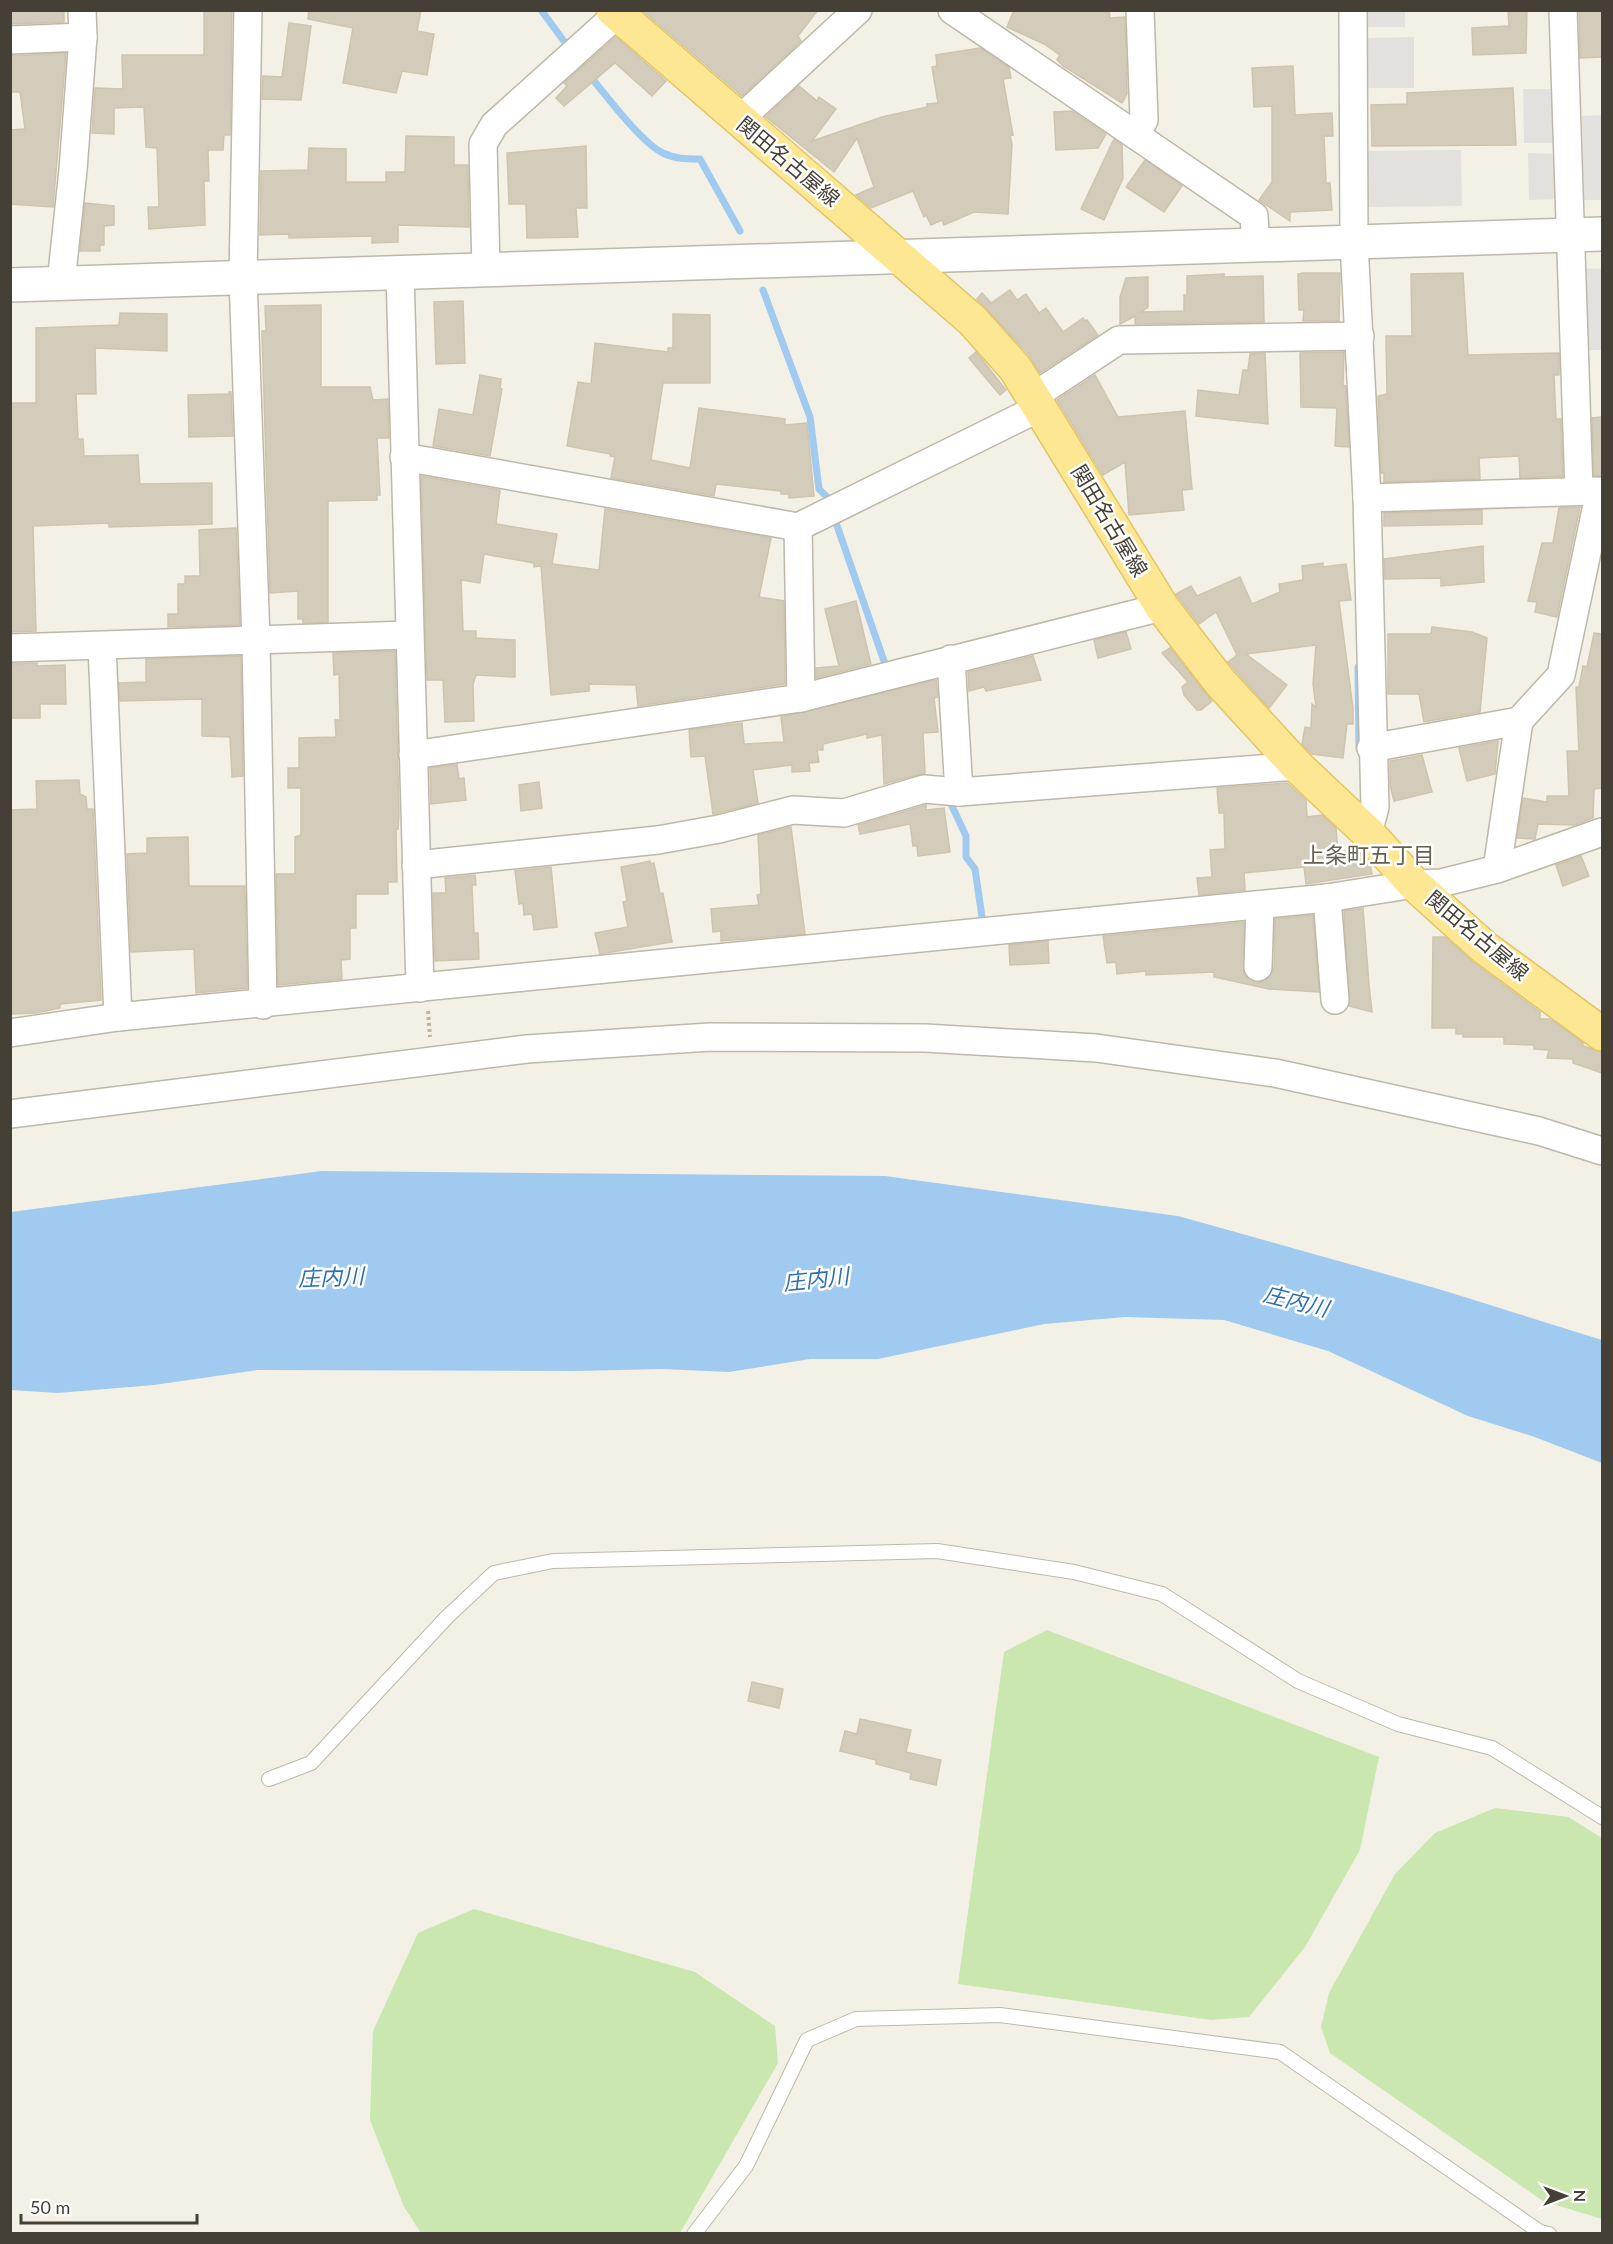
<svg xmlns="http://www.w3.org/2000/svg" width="1613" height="2244" font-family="Lato,'Noto Sans JP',sans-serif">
<rect width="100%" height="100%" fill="#f3f0e5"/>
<!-- green -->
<g fill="#c9e7ae">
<polygon points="1047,1630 1379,1757 1360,1850 1305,1947 1249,2017 1211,2020 958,1984 1004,1652"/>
<polygon points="1495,1808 1568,1817 1602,1838 1602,2219 1543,2201 1330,2053 1321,2027 1329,1993 1395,1874 1435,1833"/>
<polygon points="474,1909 695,1972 775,2026 778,2063 680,2233 421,2233 404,2207 370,2120 373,2031 418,1933"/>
</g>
<!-- parking -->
<g fill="#e3e1de">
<rect x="1365" y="11" width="40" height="16"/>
<polygon points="1414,37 1414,88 1365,88 1365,38"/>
<polygon points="1523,89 1557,89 1558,143 1524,143"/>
<polygon points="1602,115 1602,200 1584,200 1582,116"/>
<polygon points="1461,150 1462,206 1364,207 1364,151"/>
<polygon points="1528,153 1557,154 1557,199 1529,200"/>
<polygon points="1578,268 1602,269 1602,350 1581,350"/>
</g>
<!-- water -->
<polygon fill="#a1caf0" points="322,1171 885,1176 1178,1216 1442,1290 1602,1340 1602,1463 1532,1436 1468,1416 1328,1351 1224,1320 1125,1317 1044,1324 878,1359 810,1359 729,1372 662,1369 577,1371 257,1370 154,1385 58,1393 11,1390 11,1212"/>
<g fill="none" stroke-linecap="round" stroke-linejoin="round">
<!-- stream -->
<g stroke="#a1caf0" stroke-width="7">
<polyline points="541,10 569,48"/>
<path d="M577 60C596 82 639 142 663 153 675 159 686 159 700 159L740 231"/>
<polyline points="763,290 810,417 819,489 829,499"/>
<polyline points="834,517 885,664"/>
<polyline points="1358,667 1359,749"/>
<polyline points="952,806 966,836 966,857 975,869 982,917"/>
</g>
</g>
<!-- building -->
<g fill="#d4ccbb" stroke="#cfc4ae" stroke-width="1.5">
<polygon points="10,10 64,10 64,22 10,24"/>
<polygon points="204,10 232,10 230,135 224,135 223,150 208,150 209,181 204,181 205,225 149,229 148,207 159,207 157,148 146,147 144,107 114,108 114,134 92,133 95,88 123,89 122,55 204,55"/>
<polygon points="309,10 421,10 417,31 434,34 427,75 402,71 396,93 343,83 353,28 308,19"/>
<polygon points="642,10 818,10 798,36 801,41 742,96"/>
<polygon points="1014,10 1109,10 1110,18 1125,17 1127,94 1122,103 1063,66 1057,60 1060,55 1044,44 1007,27"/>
<polygon points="1508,10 1527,10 1526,53 1473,55 1472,28 1509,26"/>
<polygon points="1579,11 1602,11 1602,57 1580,58"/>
<polygon points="289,23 311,26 301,100 262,99 263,76 282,77"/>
<polygon points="616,37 666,81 652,96 615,63 564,106 556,98 567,86 564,83"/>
<polygon points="980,48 1009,68 1011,78 1003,79 1013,135 1010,136 1012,144 1008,214 974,212 944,225 942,220 931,225 926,215 924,217 913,191 871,208 856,195 874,187 857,138 834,172 766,117 799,86 817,101 819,97 836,109 812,141 882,117 927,107 927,104 938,103 932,67 937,66 936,55"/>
<polygon points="66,53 53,207 10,204 10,130 25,129 20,92 10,92 10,56"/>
<polygon points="1293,66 1295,115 1332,113 1333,136 1324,136 1326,183 1330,183 1332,210 1290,212 1290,221 1259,200 1272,182 1272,106 1254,107 1252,68"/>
<polygon points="1513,88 1516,145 1372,146 1371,105 1407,104 1407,93"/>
<polygon points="1072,111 1106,134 1098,148 1056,150 1054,112"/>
<polygon points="406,136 454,137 454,165 468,165 469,227 398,225 398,242 372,243 372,236 289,238 289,234 260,235 261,171 308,170 309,148 346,149 346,182 386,182 386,172 405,172"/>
<polygon points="1114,139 1122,145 1123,178 1104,220 1081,209"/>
<polygon points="586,146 587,208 576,208 578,237 527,238 526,204 509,204 507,153"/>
<polygon points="1145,160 1182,186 1164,212 1126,187"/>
<polygon points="85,203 114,206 114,225 104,226 104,245 100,245 100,251 80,251"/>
<polygon points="1303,273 1340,273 1339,321 1303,321 1304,310 1299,310 1298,274"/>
<polygon points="1463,273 1468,355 1559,353 1559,375 1554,375 1556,419 1561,419 1563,476 1520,478 1519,456 1479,458 1480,479 1384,482 1384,473 1381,473 1378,396 1387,394 1386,336 1412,336 1411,274"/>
<polygon points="1224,274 1224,277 1263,276 1264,322 1135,324 1135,316 1120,324 1120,297 1126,278 1148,277 1148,307 1141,312 1184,311 1184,295 1187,295 1187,276"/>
<polygon points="1010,290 1017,300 1026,294 1039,313 1046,308 1063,332 1083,318 1085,321 1087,320 1098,335 1040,373 1029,355 977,299 982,293 991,303"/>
<polygon points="463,301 465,363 436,364 434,302"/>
<polygon points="321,305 321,387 370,387 373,400 388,399 389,438 377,438 380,495 377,495 377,500 328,501 328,622 303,623 303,619 298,619 298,591 270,593 262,331 266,331 265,306"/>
<polygon points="120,313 167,314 167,351 95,348 96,394 76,394 78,439 83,439 84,456 138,455 140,484 212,483 212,524 109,527 109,523 33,526 36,631 10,632 10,403 36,403 36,328 119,325"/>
<polygon points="673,314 710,315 710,383 663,383 651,460 690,468 699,408 785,419 785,425 807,423 814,496 789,498 789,494 781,494 781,491 716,484 714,496 611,478 615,457 610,456 610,454 567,446 578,382 591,384 595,343 668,352 668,348 673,348"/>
<polygon points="976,352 1006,390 1000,395 969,358"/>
<polygon points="1344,352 1343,385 1346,386 1349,447 1335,446 1337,408 1301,407 1300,353"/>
<polygon points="1265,353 1268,424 1196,416 1198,390 1239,395 1243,370 1248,370 1250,354"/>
<polygon points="480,375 501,379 500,389 502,389 490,456 433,446 439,409 473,415"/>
<polygon points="1095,375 1118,417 1185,411 1192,489 1182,490 1184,510 1129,515 1125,462 1103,475 1057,400"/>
<polygon points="229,392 231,392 233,436 189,437 188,395 229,394"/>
<polygon points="1602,417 1602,476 1597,476 1594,475 1592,418"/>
<polygon points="421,476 500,490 496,524 557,534 552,564 599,570 605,509 771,538 759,597 784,601 785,684 638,706 636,685 589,684 589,691 551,695 541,566 534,567 534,563 484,554 480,583 461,580 463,631 476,631 476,638 515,640 515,677 476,675 473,684 474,721 445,722 443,680 427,680"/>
<polygon points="1580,507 1557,617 1535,612 1537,602 1528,601 1542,543 1553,543 1559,508"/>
<polygon points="1482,510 1482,524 1384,526 1384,513"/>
<polygon points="236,528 240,625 168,627 168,614 178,614 178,584 185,584 185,576 200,576 199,530"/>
<polygon points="1483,546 1484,582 1441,586 1441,578 1385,579 1384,559"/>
<polygon points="1323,563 1323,567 1346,564 1351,600 1339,601 1353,708 1353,724 1347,724 1343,758 1312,754 1302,744 1305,727 1311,728 1312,704 1316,707 1313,684 1316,645 1246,654 1287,685 1269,708 1228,662 1237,655 1216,612 1199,624 1176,594 1191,586 1197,596 1240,577 1252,604 1280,592 1279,584 1303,580 1302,566"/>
<polygon points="856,601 871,664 816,678 816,668 839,666 825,609"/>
<polygon points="1432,627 1472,632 1487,638 1480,712 1424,722 1419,694 1388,694 1388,634 1431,634"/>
<polygon points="1126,632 1131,649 1098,658 1094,640"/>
<polygon points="1594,633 1602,634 1602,788 1594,789 1593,818 1574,825 1538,824 1535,839 1517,838 1523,798 1547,802 1547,796 1569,796 1567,751 1579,751 1576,687 1579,687 1583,666 1587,667"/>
<polygon points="1170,648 1212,701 1201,710 1197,710 1184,695 1182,687 1188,682 1162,653"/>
<polygon points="395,651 399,813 398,829 396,829 397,882 388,882 388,894 356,894 356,928 350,928 350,959 341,960 342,979 278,985 276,874 295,874 295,837 301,835 301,788 288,788 288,768 299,768 299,738 336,737 335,720 340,720 339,674 334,675 333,653"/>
<polygon points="241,656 243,776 232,777 230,737 202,736 202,699 120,701 119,683 146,682 146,659"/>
<polygon points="1033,656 1041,680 986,691 984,687 969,691 968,672"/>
<polygon points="37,663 37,666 65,665 66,704 40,704 40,718 10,718 10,664"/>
<polygon points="936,680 938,697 934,698 938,732 923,733 925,773 884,784 882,735 867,738 867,734 823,744 823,750 817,750 819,762 809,763 810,771 792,772 792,765 753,770 758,803 713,814 705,756 691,757 689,730 742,723 744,744 784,742 781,717"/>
<polygon points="1498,741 1495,774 1467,781 1459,748"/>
<polygon points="1422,755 1432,792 1394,801 1390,785 1390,761"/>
<polygon points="457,764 459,779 464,778 466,800 431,804 430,768"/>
<polygon points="79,780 80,794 86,797 87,809 93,809 101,1000 60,1004 60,1008 36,1013 10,1014 10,810 37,809 36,781"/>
<polygon points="539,782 542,808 521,811 519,785"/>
<polygon points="1287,783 1306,800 1307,817 1322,815 1336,828 1338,852 1358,850 1370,864 1372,874 1306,884 1304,867 1244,873 1245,890 1199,895 1197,878 1212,877 1210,850 1225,849 1224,813 1219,813 1217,788"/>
<polygon points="926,805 926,810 944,808 950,852 918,856 917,846 913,846 910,824 860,834 858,825"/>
<polygon points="791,827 805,934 721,941 721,931 713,932 711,909 759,905 757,895 761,894 758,835"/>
<polygon points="188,837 189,886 245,886 247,988 196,993 194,949 131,952 127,854 147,853 147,838"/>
<polygon points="1581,856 1589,876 1563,886 1556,865"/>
<polygon points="650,861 651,864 654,863 660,894 663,893 672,942 600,954 595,933 628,927 623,902 627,901 621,867"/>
<polygon points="551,867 557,927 534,930 532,914 524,915 523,903 519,904 515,871"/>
<polygon points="475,875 476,885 472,885 474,933 478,933 479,959 435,961 433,893 446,893 445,878"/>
<polygon points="1363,908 1369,985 1372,1012 1349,1006 1344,911"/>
<polygon points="1313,915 1319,992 1269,989 1214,977 1214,972 1146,975 1146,971 1117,974 1116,962 1107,963 1103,936 1244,922 1244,974 1250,981 1258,983 1266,981 1274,968 1275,919"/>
<polygon points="1433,937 1445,937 1474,963 1540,1012 1540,1019 1550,1019 1583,1043 1583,1046 1602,1052 1602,1073 1573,1063 1573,1059 1547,1058 1549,1050 1534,1049 1534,1045 1504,1044 1504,1037 1463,1037 1463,1034 1456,1034 1456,1028 1432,1028"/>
<polygon points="1048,941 1049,963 1010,965 1009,945"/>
<polygon points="752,1682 783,1689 779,1708 748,1701"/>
<polygon points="860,1719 911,1730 906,1752 941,1760 936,1785 910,1779 911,1773 876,1764 876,1760 840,1751 845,1731 857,1734"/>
</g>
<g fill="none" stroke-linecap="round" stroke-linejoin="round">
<defs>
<g id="service">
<polyline points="269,1779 311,1763 447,1617 494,1573 553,1561 937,1551 1074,1572 1162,1594 1298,1681 1398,1724 1492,1748 1602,1817"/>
<polyline points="694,2234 746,2166 807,2040 856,2019 1000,2015 1280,2052 1540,2232 1549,2234"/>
</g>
<g id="minor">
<polyline points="248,10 243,278 256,640 263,1005"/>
<polyline points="952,10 1254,216 1256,246"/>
<polyline points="1353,10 1354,242 1367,498 1375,807 1368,833"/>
<polyline points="1563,10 1579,491"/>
<polyline points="10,40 83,37"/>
<polyline points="739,120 858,10"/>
<polyline points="1135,135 1144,120 1140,10"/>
<polyline points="486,270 483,144 494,125 622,10"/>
<polyline points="400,273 420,988"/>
<polyline points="61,283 73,170 83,37 82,10"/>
<polyline points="1034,396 1119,340 1360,336"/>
<polyline points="404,457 798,527 1041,407"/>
<polyline points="1367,498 1595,491"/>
<polyline points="798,527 801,698"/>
<polyline points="102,646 118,1017"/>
<polyline points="10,648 409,635"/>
<polyline points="951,659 959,792"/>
<polyline points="1371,748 1519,721 1561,675 1600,491"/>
<polyline points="413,755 801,698 1162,607"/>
<polyline points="416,865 658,840 719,829 793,810 844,813 924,789 959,792 1297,766"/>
<polyline points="1497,869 1519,721"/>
<polyline points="1327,898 1335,1000"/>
<polyline points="1258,967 1260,905"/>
<polyline points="10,1033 118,1017 1327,898 1414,884 1441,883 1497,869 1602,832"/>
<polyline points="10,1114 527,1049 710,1037 925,1038 1096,1048 1275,1073 1539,1131 1602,1151"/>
</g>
<polyline id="tertiary" points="10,285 1602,234"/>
<polyline id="primary" points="613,10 972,320 1015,368 1162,607 1220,682 1297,766 1368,833 1414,884 1485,948 1602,1034"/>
</defs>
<!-- service casing -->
<use href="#service" stroke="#beb8a8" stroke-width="16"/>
<!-- minor casing -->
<use href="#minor" stroke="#beb8a8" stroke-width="30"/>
<!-- tertiary casing -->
<use href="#tertiary" stroke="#beb8a8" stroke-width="36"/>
<!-- primary casing -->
<use href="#primary" stroke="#e3c663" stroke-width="36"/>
<!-- path -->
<polyline stroke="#c0b599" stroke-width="4" stroke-dasharray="3 3" stroke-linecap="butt" points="428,1011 430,1037"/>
<!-- service -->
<use href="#service" stroke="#fff" stroke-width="14"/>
<!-- minor -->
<use href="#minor" stroke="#fff" stroke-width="27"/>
<!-- tertiary -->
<use href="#tertiary" stroke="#fff" stroke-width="33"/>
<!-- primary -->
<use href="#primary" stroke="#fee793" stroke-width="33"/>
</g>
<g text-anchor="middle" stroke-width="5" stroke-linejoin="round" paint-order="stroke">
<!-- street labels -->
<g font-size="21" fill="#454035" stroke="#fff">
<text transform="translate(788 162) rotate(40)" y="7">関田名古屋線</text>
<text transform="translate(1109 521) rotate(59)" y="7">関田名古屋線</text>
<text transform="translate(1477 936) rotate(40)" y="7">関田名古屋線</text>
</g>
<!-- neighbourhood labels -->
<g font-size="22" fill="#685f4c" stroke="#fff">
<text x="1369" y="863">上条町五丁目</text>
</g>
<!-- water labels -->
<g font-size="22" font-style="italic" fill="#2f70b0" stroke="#fff">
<text transform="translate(331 1277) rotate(-2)" y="8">庄内川</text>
<text transform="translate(816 1279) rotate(-6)" y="8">庄内川</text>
<text transform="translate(1296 1301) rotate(14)" y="8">庄内川</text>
</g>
</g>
<!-- border -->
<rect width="1613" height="2244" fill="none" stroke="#454035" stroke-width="24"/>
<!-- north arrow -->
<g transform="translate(1565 2196) rotate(90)" stroke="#ffffff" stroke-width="4.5" paint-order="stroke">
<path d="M0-4.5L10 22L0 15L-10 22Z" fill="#454035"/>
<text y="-9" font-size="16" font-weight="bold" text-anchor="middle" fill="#454035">N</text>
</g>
<!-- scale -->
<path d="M21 2214v9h176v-9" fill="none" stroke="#454035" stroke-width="3"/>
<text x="30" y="2214" font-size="18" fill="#454035" stroke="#ffffff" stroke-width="4.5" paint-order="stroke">50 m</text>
</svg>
